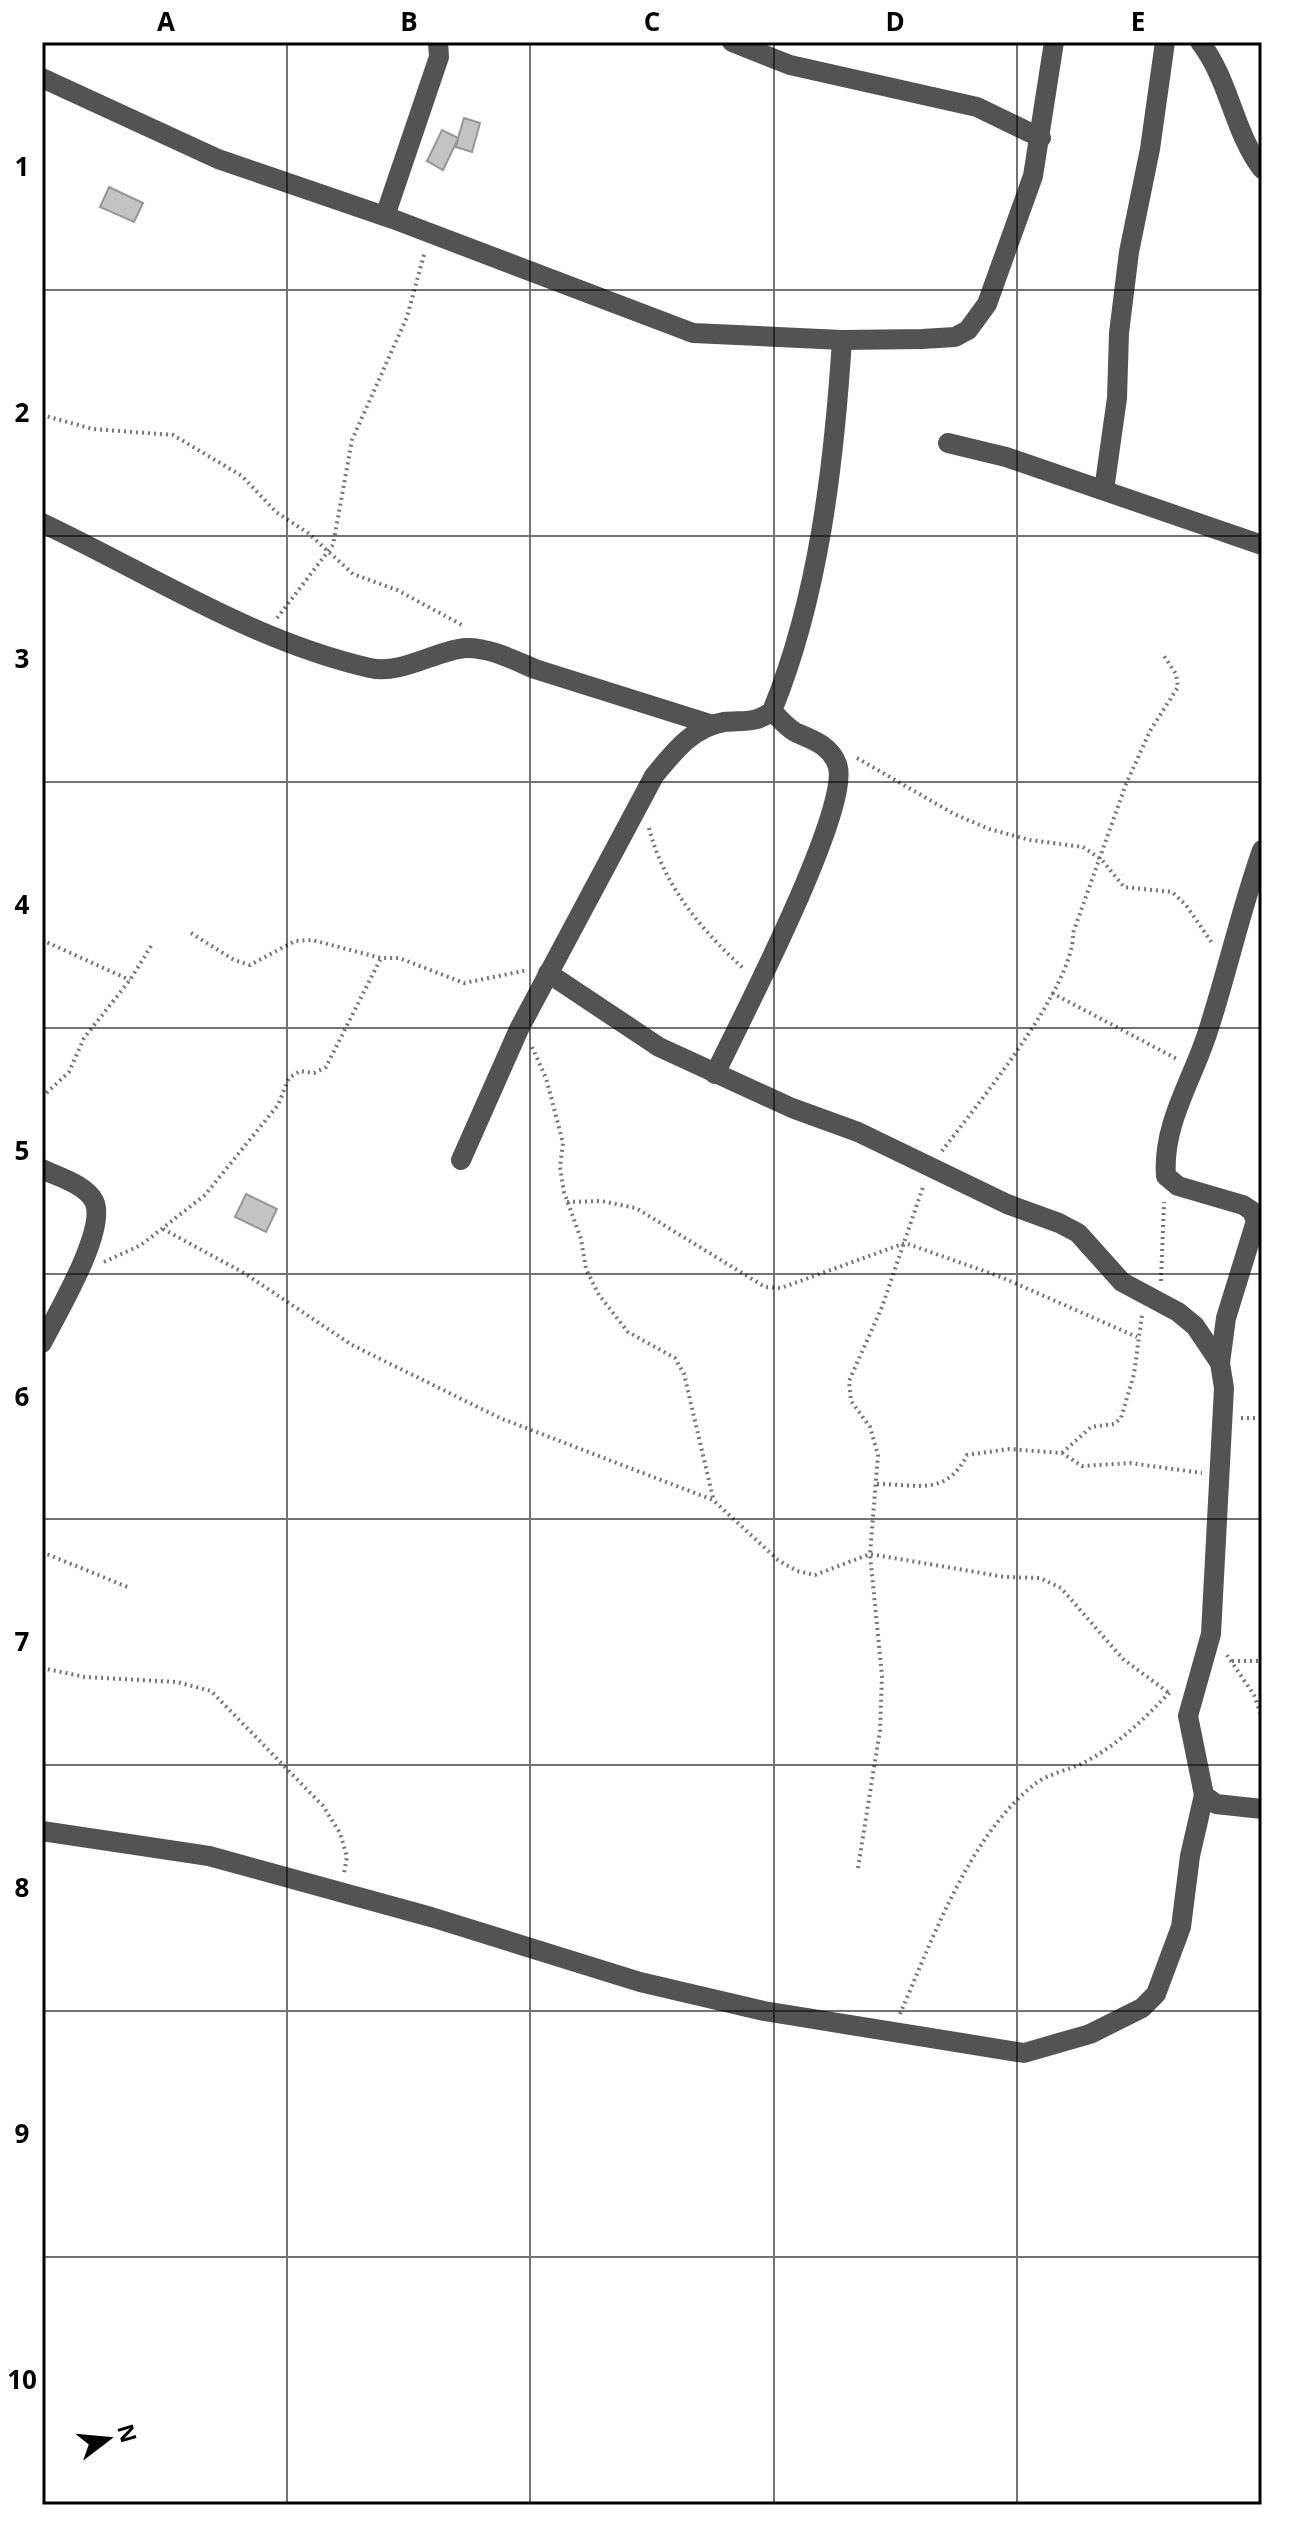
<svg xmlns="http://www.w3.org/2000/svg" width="1304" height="2547" font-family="'Open Sans',sans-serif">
<rect width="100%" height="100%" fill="#fff"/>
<!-- building -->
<g fill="#c3c3c3" stroke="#979797" stroke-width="2">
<polygon points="464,118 480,123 472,152 456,147 458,139 443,170 427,161 442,130 458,138"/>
<polygon points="109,187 143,203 134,222 100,207"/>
<polygon points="246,1194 277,1209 266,1232 235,1217"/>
</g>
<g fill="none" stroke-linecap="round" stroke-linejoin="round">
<!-- path -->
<g stroke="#757575" stroke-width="4" stroke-dasharray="2 4" stroke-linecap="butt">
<polyline points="42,415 93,429 173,435 242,476 276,512 308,533 353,574 397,590 464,626"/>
<polyline points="277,618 333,545 352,440 407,317 425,251"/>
<polyline points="857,758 954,814 989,829 1030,840 1083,847 1102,860 1124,887 1172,892 1186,905 1212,943"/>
<path d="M649 828C663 884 701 930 743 968"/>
<polyline points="191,933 234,960 250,965 295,941 312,940 381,958 399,958 464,983 528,970"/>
<polyline points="42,940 130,980"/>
<polyline points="42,949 42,990"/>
<polyline points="1052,993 1177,1059"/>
<polyline points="532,1047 546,1078 563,1143 560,1167 564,1192 581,1239 586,1269 599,1295 628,1332 675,1358 684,1374 713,1498"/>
<polyline points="42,1097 69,1072 84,1038 130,980 153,943"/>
<path d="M942 1151C976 1106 1075 986 1073 933L1126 784 1150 731 1178 687 1176 674 1162 653"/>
<polyline points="567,1202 601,1201 636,1208 765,1287 781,1288 905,1243 1001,1277 1137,1337"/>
<polyline points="163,1229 244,1273 352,1345 500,1418 713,1500 778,1560 797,1571 815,1575 870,1554 1005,1577 1040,1578 1061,1588 1123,1659 1169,1693"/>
<polyline points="104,1262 141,1245 205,1195 278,1105 289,1078 300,1071 314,1073 326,1067 381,958"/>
<polyline points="1161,1281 1164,1202"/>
<polyline points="1241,1418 1262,1418"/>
<polyline points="1062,1453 1091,1427 1114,1424 1121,1418 1134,1374 1142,1315"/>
<path d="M877 1484C917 1484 946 1497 967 1455L1009 1449 1048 1452 1062 1453 1082 1466 1130 1463 1202 1473"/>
<polyline points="42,1552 130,1588"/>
<polyline points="1227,1655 1254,1695 1262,1718"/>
<polyline points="1232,1661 1262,1661"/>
<polyline points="42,1668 85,1677 177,1682 211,1691 323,1806 340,1833 347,1857 344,1873"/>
<polyline points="858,1868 880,1730 882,1676 870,1554 878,1455 870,1427 851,1401 849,1381 882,1307 923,1187"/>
<path d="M900 2014C932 1940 970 1834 1035 1784 1049 1773 1070 1770 1085 1762 1119 1744 1144 1719 1170 1692"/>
</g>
<!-- minor -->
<g stroke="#535353" stroke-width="20">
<polyline points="732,42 790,65 977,107 1041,138"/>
<path d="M1200 42C1230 81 1233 131 1262 169"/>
<polyline points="42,78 218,159 393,219 693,333 842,340 922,339 955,337 968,330 987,304 1033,176 1054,42"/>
<polyline points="385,216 439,57 438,42"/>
<polyline points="948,443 1006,457 1262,545"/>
<polyline points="1104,490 1117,398 1119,333 1129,252 1150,149 1165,42"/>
<path d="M42 523C150 574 252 641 370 668 401 675 435 651 465 648 489 647 514 660 535 669L713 725"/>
<polyline points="548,973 659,1047 792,1108 858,1132 1007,1204 1059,1223 1078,1233 1122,1282 1178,1312 1195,1326 1220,1363 1224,1388 1211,1634 1188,1716 1204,1795 1216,1804 1262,1809"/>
<path d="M715 1074C738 1025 854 804 837 764 829 744 812 740 795 732 786 727 779 718 772 711"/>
<path d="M461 1160 519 1029 654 776C673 753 692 727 724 722 742 720 756 724 772 711 819 596 834 464 842 340"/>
<path d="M42 1169C58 1177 85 1184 94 1201 108 1229 56 1315 42 1343"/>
<path d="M1220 1363 1226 1318 1256 1221 1252 1211 1243 1205 1178 1186 1166 1176C1162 1123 1194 1078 1209 1028 1228 969 1241 909 1262 850"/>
<polyline points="42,1831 209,1856 431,1917 640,1982 764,2011 1024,2053 1090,2034 1142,2008 1156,1994 1181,1927 1190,1856 1204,1795"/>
</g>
</g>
<!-- grid -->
<path fill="none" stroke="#000" stroke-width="2" stroke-opacity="0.55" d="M287 42V2505M530 42V2505M774 42V2505M1017 42V2505M42 290H1262M42 536H1262M42 782H1262M42 1028H1262M42 1274H1262M42 1519H1262M42 1765H1262M42 2011H1262M42 2257H1262"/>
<!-- border -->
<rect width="1304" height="2547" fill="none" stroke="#ffffff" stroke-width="88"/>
<!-- north arrow -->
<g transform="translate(108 2439) rotate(74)" stroke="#ffffff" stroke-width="6" paint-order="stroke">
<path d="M0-6L14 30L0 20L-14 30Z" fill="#000000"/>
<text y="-12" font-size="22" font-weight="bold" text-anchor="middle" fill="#000000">N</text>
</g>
<rect x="44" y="44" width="1216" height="2459" fill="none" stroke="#000" stroke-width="3"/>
<g font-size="26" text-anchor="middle" font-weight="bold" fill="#000">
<text x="166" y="31">A</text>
<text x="409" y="31">B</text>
<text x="652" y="31">C</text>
<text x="895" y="31">D</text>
<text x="1138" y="31">E</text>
<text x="22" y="176">1</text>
<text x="22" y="422">2</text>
<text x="22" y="668">3</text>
<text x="22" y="914">4</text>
<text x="22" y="1160">5</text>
<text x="22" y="1406">6</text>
<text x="22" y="1651">7</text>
<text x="22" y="1897">8</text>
<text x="22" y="2143">9</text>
<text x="22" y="2389">10</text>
</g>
</svg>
